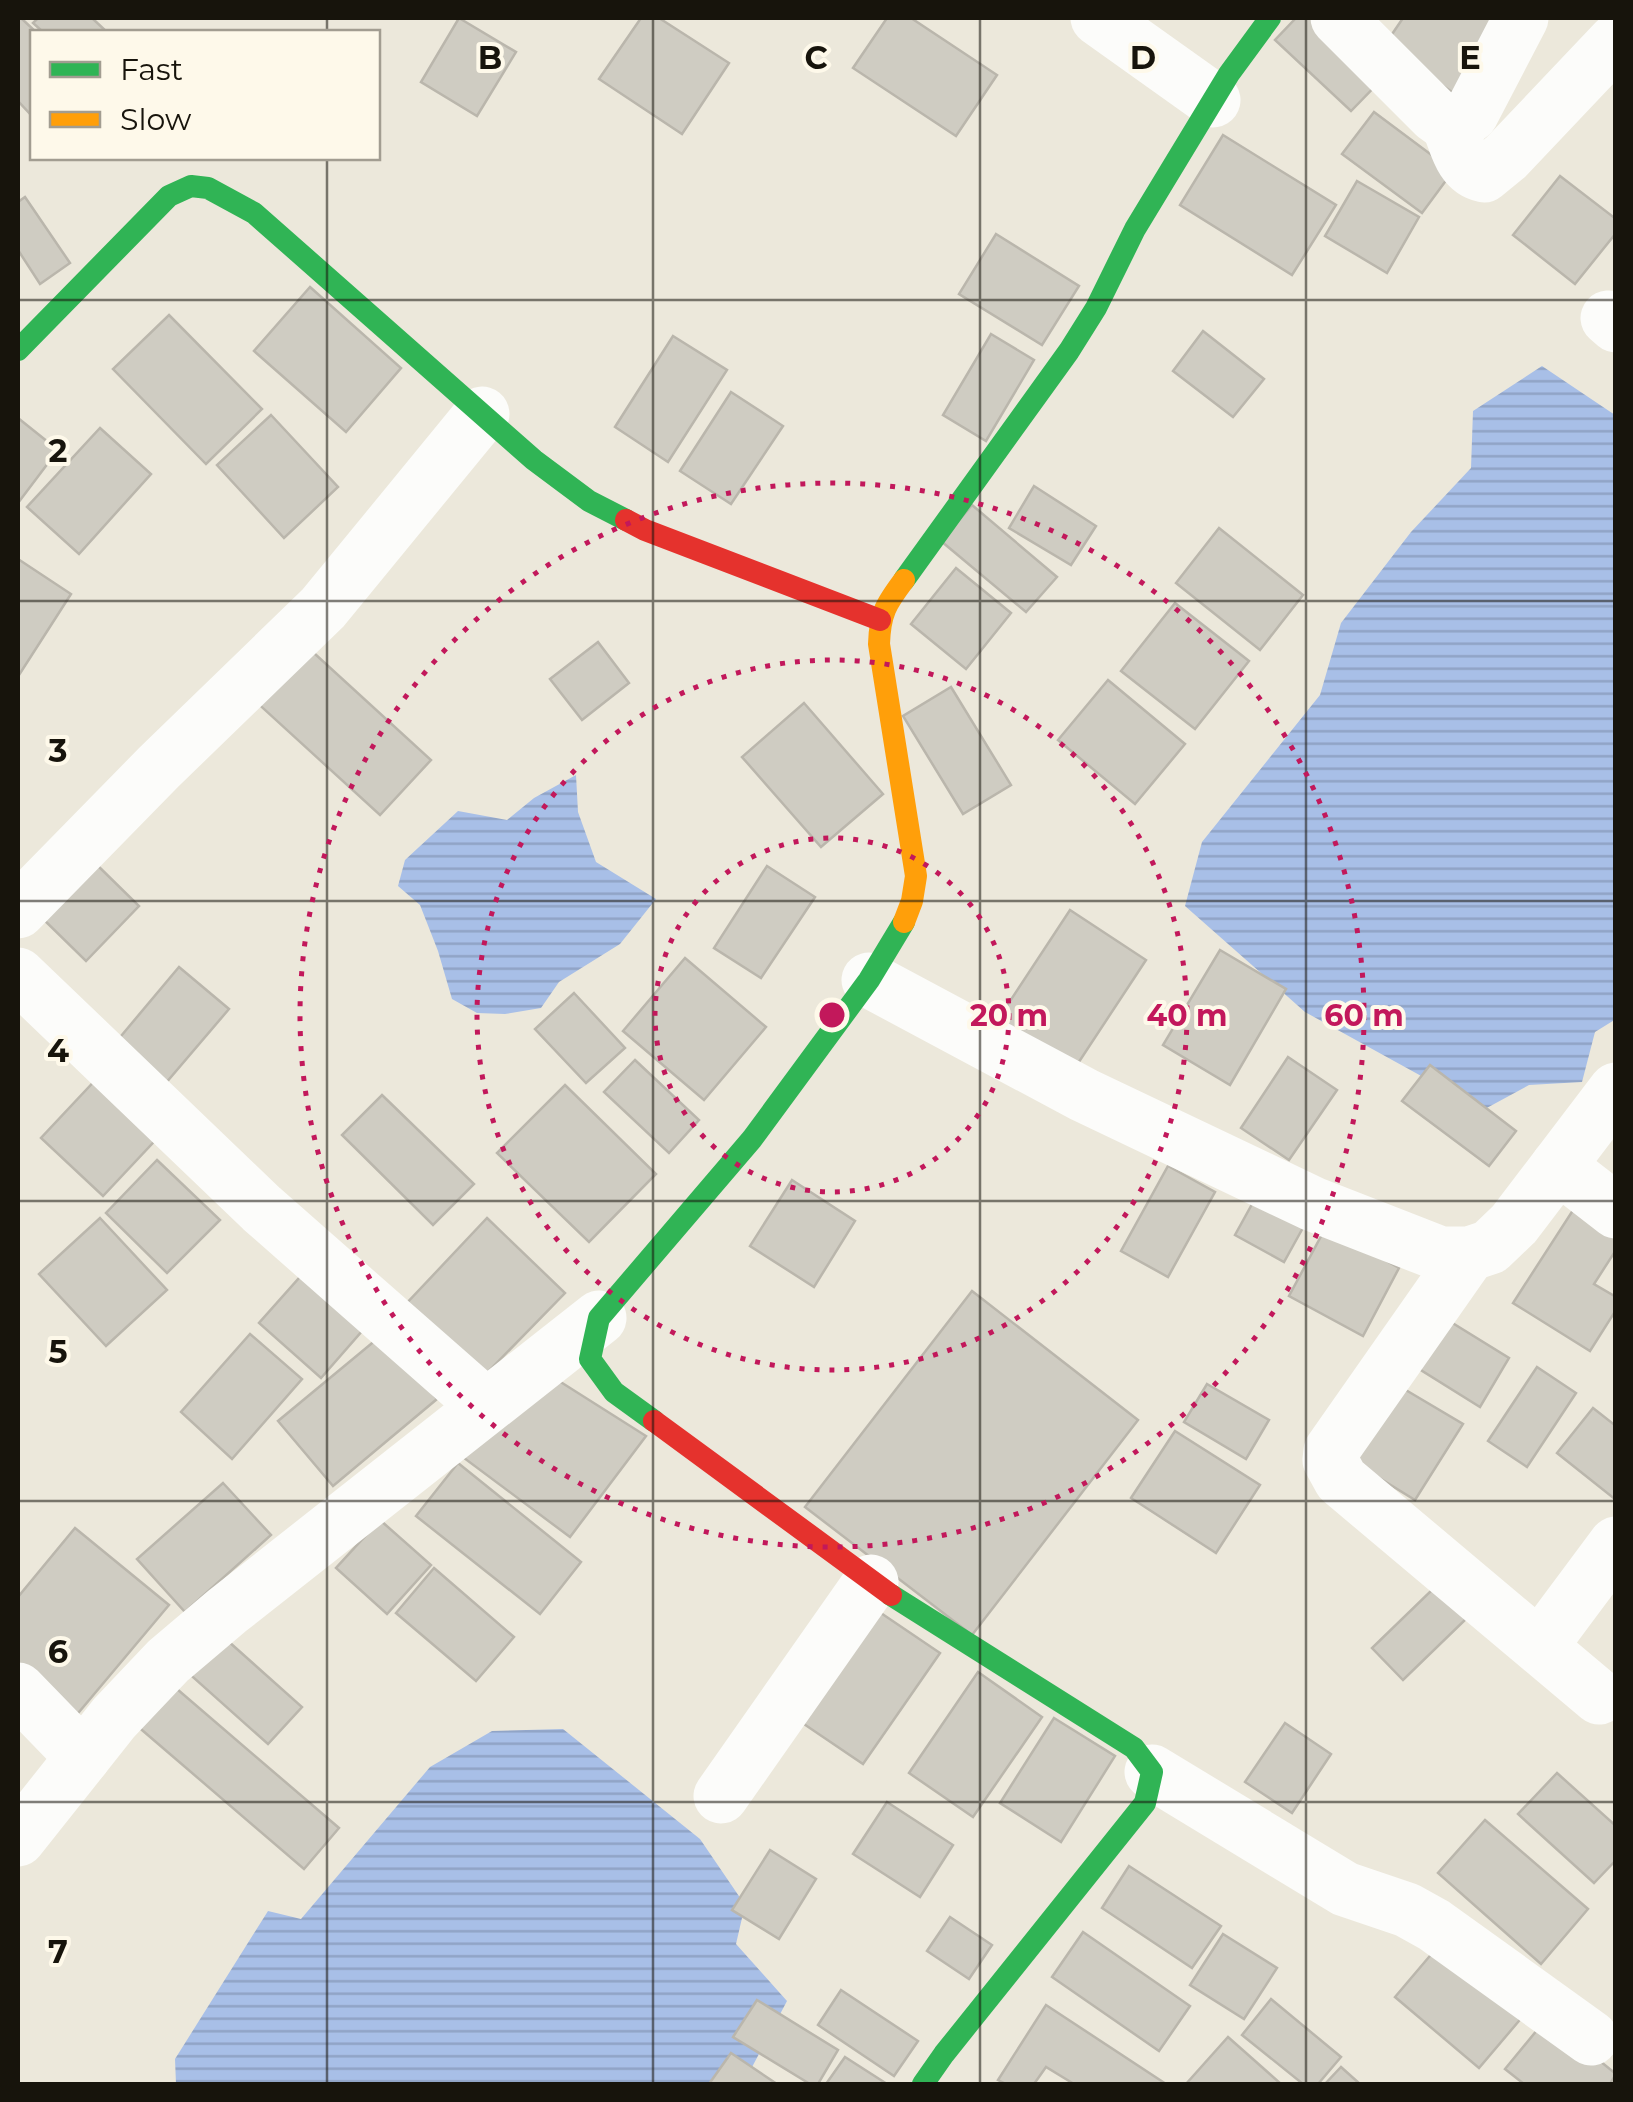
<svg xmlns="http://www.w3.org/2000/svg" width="1633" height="2102" font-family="Montserrat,sans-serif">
<defs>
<pattern id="water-rules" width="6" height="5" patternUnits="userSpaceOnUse" patternTransform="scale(2.5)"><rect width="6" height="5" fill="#a8bfe7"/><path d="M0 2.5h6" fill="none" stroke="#90a3c5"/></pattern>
</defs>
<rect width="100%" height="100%" fill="#ece8db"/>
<!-- water -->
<g fill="url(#water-rules)">
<polygon points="1542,366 1615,415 1616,1019 1595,1032 1582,1082 1529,1085 1483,1110 1305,1012 1185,906 1202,842 1320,695 1341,623 1411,532 1471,468 1473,411"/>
<polygon points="576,775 578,812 596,862 656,899 620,944 559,982 541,1008 505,1014 477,1013 452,999 438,951 420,905 398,886 405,860 458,811 507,820 534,798"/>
<polygon points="563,1729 700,1839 745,1905 736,1944 787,2001 743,2084 176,2084 175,2059 268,1911 301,1919 430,1767 492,1731"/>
</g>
<!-- building -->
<g fill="#cfccc2" stroke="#bab6ac" stroke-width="2.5">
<polygon points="18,18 21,18 36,32 32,32 32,116 18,101"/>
<polygon points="38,18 92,18 107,32 43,32 33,23"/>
<polygon points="459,18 516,52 477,116 421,82"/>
<polygon points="641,18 659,18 729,63 682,134 599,79"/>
<polygon points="887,18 911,18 997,75 956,136 853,68"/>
<polygon points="1296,18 1321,18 1384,77 1351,111 1275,40"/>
<polygon points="1403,18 1497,18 1455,94 1384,46"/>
<polygon points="1374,112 1453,171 1422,213 1342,154"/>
<polygon points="1223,135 1336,205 1292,275 1180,205"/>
<polygon points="1560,176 1616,219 1616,233 1575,284 1513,235"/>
<polygon points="1357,181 1419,217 1387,273 1325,236"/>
<polygon points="25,197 70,263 40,284 18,250 18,202"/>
<polygon points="996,234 1079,286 1042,345 959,294"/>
<polygon points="310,287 401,368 346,432 254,351"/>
<polygon points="169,315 262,409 206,464 113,369"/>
<polygon points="1203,331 1264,379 1233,417 1173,371"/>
<polygon points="991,334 1034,360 986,441 943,415"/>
<polygon points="673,336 727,370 668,462 615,427"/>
<polygon points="731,392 783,426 731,504 680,471"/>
<polygon points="271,415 338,487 284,538 217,465"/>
<polygon points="18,418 58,450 18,503"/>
<polygon points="100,428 151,474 79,554 27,507"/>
<polygon points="1034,486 1096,526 1071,565 1009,528"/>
<polygon points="972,505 1057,577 1026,612 941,541"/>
<polygon points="1219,528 1303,595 1260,650 1176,583"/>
<polygon points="18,559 71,594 19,675 18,674"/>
<polygon points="956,568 1011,613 966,669 911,624"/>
<polygon points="1175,603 1249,661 1195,729 1121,671"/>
<polygon points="598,642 629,683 582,720 550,679"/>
<polygon points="303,643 431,760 380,815 252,698"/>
<polygon points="1108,680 1185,744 1135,804 1058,740"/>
<polygon points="951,687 1011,785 963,814 903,716"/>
<polygon points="804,703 883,794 821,847 742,757"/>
<polygon points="94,862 139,906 86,961 41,917"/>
<polygon points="767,866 815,897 761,978 714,948"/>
<polygon points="1070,910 1146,960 1069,1077 993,1027"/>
<polygon points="1220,950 1286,989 1230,1085 1163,1045"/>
<polygon points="685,958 766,1027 704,1100 623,1031"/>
<polygon points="179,967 229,1009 165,1084 116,1042"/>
<polygon points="574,993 625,1048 586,1083 535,1029"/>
<polygon points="1288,1057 1337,1090 1289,1160 1241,1128"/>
<polygon points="635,1060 699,1120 669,1153 604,1092"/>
<polygon points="1430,1065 1516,1131 1489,1166 1402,1101"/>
<polygon points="102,1073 164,1131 103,1196 41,1138"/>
<polygon points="565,1085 656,1174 589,1242 497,1153"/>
<polygon points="382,1095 474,1184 433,1225 342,1135"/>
<polygon points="157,1160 220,1220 167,1273 106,1213"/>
<polygon points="1168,1166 1215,1192 1168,1277 1121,1251"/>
<polygon points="792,1180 855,1221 814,1287 750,1246"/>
<polygon points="1261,1188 1310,1215 1284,1262 1235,1235"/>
<polygon points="1577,1204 1616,1229 1616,1250 1594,1284 1616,1297 1616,1310 1590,1351 1513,1303"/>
<polygon points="100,1218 167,1290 106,1346 39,1274"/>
<polygon points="487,1218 565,1293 482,1378 405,1305"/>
<polygon points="1326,1227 1399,1268 1363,1336 1289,1296"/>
<polygon points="307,1269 369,1323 321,1378 259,1323"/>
<polygon points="972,1291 1138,1420 972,1635 805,1507"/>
<polygon points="1446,1319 1509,1358 1480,1407 1416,1367"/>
<polygon points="250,1334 302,1379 232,1459 181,1412"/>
<polygon points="383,1334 437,1399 333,1486 278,1421"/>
<polygon points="1537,1367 1576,1393 1527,1467 1488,1441"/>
<polygon points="548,1374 646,1436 570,1537 460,1455"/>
<polygon points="1207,1384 1269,1420 1246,1459 1184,1422"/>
<polygon points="1399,1386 1463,1424 1415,1500 1352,1461"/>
<polygon points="1593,1408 1616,1426 1616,1500 1557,1453"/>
<polygon points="1175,1431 1260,1485 1216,1553 1131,1498"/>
<polygon points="458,1463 581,1562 540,1614 416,1516"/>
<polygon points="223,1483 271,1535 185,1612 137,1559"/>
<polygon points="380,1520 431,1565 387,1614 336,1568"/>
<polygon points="75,1528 169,1605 74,1718 18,1670 18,1597"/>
<polygon points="434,1568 514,1637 476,1681 396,1613"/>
<polygon points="1435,1587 1466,1619 1403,1680 1372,1648"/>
<polygon points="872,1607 940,1653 863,1764 795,1718"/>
<polygon points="219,1633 302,1707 268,1744 185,1670"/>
<polygon points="978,1672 1042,1717 973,1817 909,1773"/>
<polygon points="163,1677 339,1828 304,1869 128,1718"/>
<polygon points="1054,1718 1115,1756 1061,1842 1000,1803"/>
<polygon points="1285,1723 1331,1754 1292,1813 1245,1782"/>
<polygon points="1557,1773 1616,1826 1616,1860 1594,1883 1518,1814"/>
<polygon points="887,1802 953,1845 920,1897 853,1854"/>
<polygon points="1485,1820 1588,1909 1541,1964 1438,1873"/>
<polygon points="770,1850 816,1879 779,1939 732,1910"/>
<polygon points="1129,1866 1221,1926 1192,1968 1102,1908"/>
<polygon points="950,1917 992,1945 969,1979 927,1951"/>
<polygon points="1083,1932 1190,2006 1159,2051 1052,1977"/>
<polygon points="1223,1934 1277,1968 1244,2019 1190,1985"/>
<polygon points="1440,1944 1524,2015 1479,2068 1395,1997"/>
<polygon points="841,1990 918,2041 894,2076 818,2025"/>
<polygon points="1271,1999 1341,2057 1318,2084 1303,2084 1242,2035"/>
<polygon points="757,2000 838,2050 818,2084 810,2084 733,2037"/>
<polygon points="1046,2005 1166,2084 1074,2084 1046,2067 1034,2084 1006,2084 998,2080"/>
<polygon points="1547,2018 1616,2074 1610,2084 1524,2084 1505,2069"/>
<polygon points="1228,2037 1281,2084 1186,2084"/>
<polygon points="731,2053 777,2084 709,2084"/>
<polygon points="845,2057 887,2084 826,2084"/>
<polygon points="1341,2067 1360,2084 1325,2084"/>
</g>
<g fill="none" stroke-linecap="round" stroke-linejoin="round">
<!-- street -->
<g stroke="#fcfcfa" stroke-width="55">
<polyline points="1098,18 1213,100"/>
<polyline points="1338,18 1435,115 1449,125 1462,121 1471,114 1521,18"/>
<path d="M1449 125C1457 145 1461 170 1484 175L1506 157 1616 41"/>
<polyline points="1608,318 1616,325"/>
<polyline points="18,911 159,767 323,608 482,414"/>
<polyline points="18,975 262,1209 486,1406"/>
<polyline points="869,980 1084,1095 1313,1204 1441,1254 1469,1254 1490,1247 1514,1224 1616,1090"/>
<polyline points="1558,1166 1616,1211"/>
<polyline points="1469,1254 1331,1451 1330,1460 1341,1480 1599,1697"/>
<polyline points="1540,1646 1616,1544"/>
<polyline points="18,1690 83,1757"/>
<polyline points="1152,1772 1345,1889 1407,1910 1434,1925 1591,2038"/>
<polyline points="721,1796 871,1582"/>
<polyline points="18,1839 114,1718 168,1661 227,1611 599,1318"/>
</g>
<!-- fast -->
<g stroke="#30b455" stroke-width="22">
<polyline points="18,350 169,196 191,186 208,188 254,213 534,460 589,501 626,520"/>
<polyline points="904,580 1069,351 1096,308 1135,229 1229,74 1270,18"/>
<polyline points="654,1421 614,1392 590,1359 599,1318 752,1139 869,980 904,922"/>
<polyline points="891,1595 1134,1748 1152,1772 1145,1803 944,2054 923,2084"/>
</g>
<!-- slow -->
<path stroke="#ff9f0a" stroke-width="22" d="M904 922 912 901 916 876 879 644C880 613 886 604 904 580"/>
<!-- jam -->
<g stroke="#e5322d" stroke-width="22">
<polyline points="626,520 645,530 880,620"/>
<polyline points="654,1421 891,1595"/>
</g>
</g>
<!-- grid -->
<path fill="none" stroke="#17140c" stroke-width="2.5" stroke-opacity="0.55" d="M327 18V32M653 18V2084M980 18V2084M1306 18V2084M327 158V2084M18 300H1616M18 601H1616M18 901H1616M18 1201H1616M18 1501H1616M18 1802H1616"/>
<!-- distance rings -->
<g fill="none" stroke="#c2185b" stroke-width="5" stroke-dasharray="5 10">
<circle cx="832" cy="1015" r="177"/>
<circle cx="832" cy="1015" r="355"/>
<circle cx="832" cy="1015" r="532"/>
</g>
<g font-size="32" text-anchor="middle" font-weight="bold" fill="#17140c" stroke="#fef9ea" stroke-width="8" stroke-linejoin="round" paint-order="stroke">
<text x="490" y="69">B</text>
<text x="816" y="69">C</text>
<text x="1143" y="69">D</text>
<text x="1470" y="69">E</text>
<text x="58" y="462">2</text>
<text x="58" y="762">3</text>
<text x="58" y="1062">4</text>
<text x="58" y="1363">5</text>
<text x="58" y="1663">6</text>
<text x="58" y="1963">7</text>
</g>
<circle cx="832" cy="1015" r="15" fill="#c2185b" stroke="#fef9ea" stroke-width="5"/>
<g font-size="30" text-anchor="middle" font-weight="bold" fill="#c2185b" stroke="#fef9ea" stroke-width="8" stroke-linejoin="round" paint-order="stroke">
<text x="1009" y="1026">20 m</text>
<text x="1187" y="1026">40 m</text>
<text x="1364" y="1026">60 m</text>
</g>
<!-- border -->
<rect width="1633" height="2102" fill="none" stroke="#17140c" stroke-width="40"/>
<!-- legend -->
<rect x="30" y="30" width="350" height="130" fill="#fef9ea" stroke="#a29d91" stroke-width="2.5"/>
<rect x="50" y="62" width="50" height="15" fill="#30b455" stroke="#a29d91" stroke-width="2.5"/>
<text x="120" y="80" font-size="30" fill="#17140c">Fast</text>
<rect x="50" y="112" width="50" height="15" fill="#ff9f0a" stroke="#a29d91" stroke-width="2.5"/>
<text x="120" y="130" font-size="30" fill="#17140c">Slow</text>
</svg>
